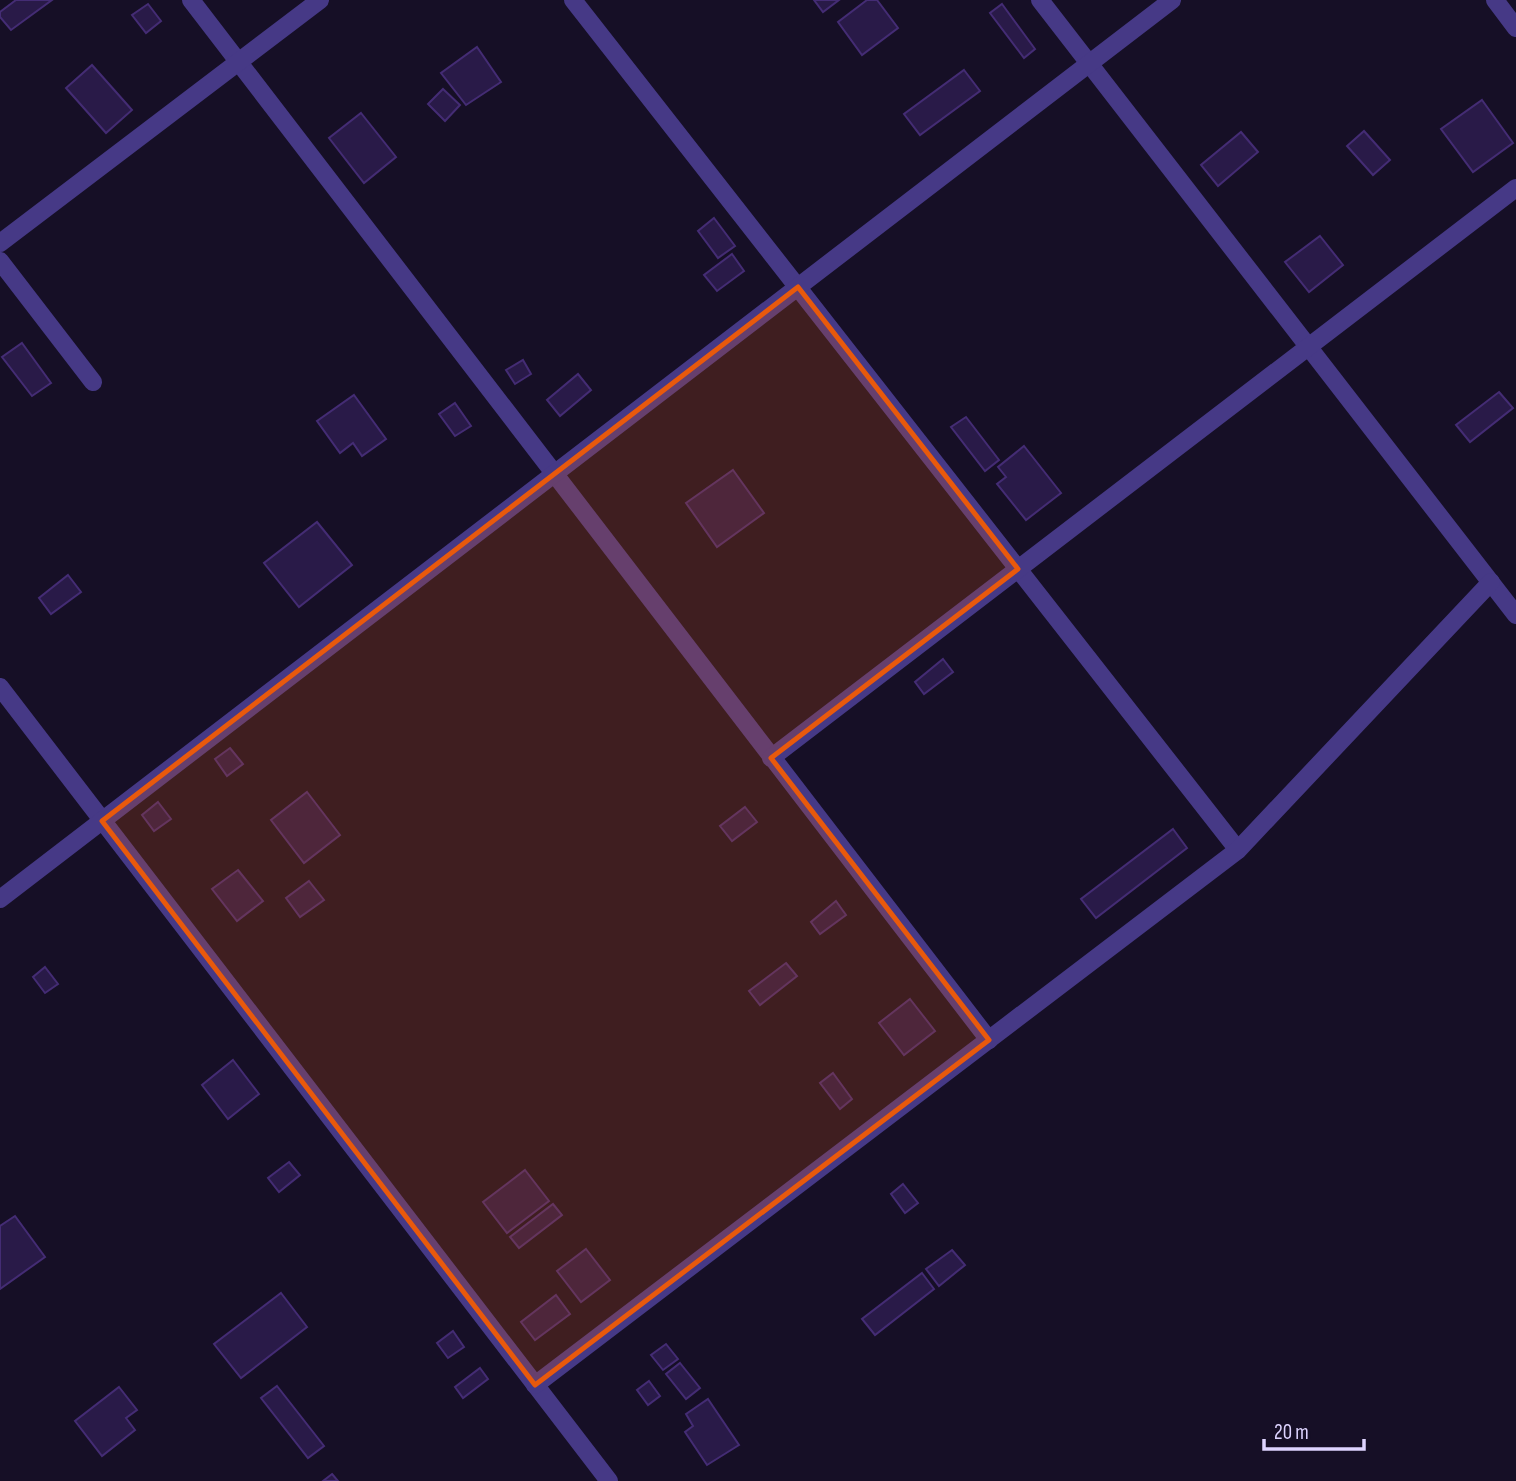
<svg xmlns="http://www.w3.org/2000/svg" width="1516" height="1481" font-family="'Sofia Sans Condensed',sans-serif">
<rect width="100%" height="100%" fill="#160f26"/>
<!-- building -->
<g fill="#291a48" stroke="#442c74" stroke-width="2">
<polygon points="16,0 52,0 11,30 0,17 0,12"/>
<polygon points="814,0 839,0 823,12"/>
<polygon points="867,0 877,0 898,28 862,55 838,22"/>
<polygon points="148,4 161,21 146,33 132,15"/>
<polygon points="1002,4 1035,49 1024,58 990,13"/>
<polygon points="477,47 501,82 466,105 441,73"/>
<polygon points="92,65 132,110 106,133 66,88"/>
<polygon points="964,70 980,91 920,135 904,114"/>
<polygon points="443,89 460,105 445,121 428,104"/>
<polygon points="1482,100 1513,143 1473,172 1441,129"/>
<polygon points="361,113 396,157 364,183 329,138"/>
<polygon points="1364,131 1390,160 1373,175 1347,146"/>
<polygon points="1241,132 1258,152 1218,186 1201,165"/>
<polygon points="714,218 735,246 718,258 698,231"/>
<polygon points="1320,236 1343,265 1309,292 1285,262"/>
<polygon points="732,254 744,271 717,291 704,275"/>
<polygon points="22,343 51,383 32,396 2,357"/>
<polygon points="523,360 531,374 515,384 506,370"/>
<polygon points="578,374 591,390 560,416 547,400"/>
<polygon points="1499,392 1513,408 1470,442 1456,425"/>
<polygon points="354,395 386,439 362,456 353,443 340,453 317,421"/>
<polygon points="455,403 471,426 455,436 439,414"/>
<polygon points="966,417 999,460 985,471 951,427"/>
<polygon points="1024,446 1061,493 1026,520 997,484 1006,477 998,467"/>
<polygon points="733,470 764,513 717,547 686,503"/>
<polygon points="317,522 352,565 299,607 264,563"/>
<polygon points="68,575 81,592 51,614 39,598"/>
<polygon points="943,659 953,672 924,694 915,682"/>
<polygon points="230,748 243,764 227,776 215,759"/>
<polygon points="307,792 340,835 304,863 271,820"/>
<polygon points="158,802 171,819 154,831 142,815"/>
<polygon points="745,807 757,822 732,841 720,826"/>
<polygon points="1173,829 1187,848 1096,918 1081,899"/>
<polygon points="238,870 263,901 237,921 212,889"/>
<polygon points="309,881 324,900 300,917 286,898"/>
<polygon points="836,901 846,915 820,934 811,922"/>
<polygon points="786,963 797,976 760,1005 749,991"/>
<polygon points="45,967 58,984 45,993 33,977"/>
<polygon points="910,999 935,1031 904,1055 879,1023"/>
<polygon points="233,1060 259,1094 228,1119 202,1085"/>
<polygon points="833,1073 852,1099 840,1109 820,1083"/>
<polygon points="289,1162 300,1175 279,1192 268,1178"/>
<polygon points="525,1170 549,1201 507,1233 483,1202"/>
<polygon points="903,1184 918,1203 905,1213 891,1194"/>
<polygon points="553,1204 562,1215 519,1248 510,1237"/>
<polygon points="15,1216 45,1257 0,1289 0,1226"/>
<polygon points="586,1249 610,1280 581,1302 557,1271"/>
<polygon points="952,1250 965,1265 939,1286 926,1269"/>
<polygon points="922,1273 934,1289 875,1335 862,1319"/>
<polygon points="281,1293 307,1327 241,1378 214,1344"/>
<polygon points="556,1295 570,1314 535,1340 521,1322"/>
<polygon points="453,1331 464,1347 448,1358 437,1343"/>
<polygon points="666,1344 678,1359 663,1370 651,1355"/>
<polygon points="680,1363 700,1388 686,1399 666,1374"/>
<polygon points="480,1368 488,1379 463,1398 455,1387"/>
<polygon points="649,1381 660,1396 648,1405 637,1390"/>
<polygon points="277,1386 324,1446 308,1458 261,1398"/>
<polygon points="119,1387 137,1410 126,1418 135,1430 102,1456 75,1421"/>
<polygon points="708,1399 739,1445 707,1465 685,1432 693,1426 686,1414"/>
<polygon points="332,1474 338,1481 323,1481"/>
</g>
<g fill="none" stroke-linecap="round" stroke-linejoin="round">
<!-- minor -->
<g stroke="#463986" stroke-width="18">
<polyline points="191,0 989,1040"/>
<polyline points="573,0 1238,850"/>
<polyline points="1040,0 1516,615"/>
<polyline points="1495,0 1516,28"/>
<polyline points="0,243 320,0"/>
<polyline points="0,261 93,382"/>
<polyline points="0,687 609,1481"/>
<polyline points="771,758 1516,188"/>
<polyline points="0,899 1172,0"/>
<polyline points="535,1385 1238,850 1491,582"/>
</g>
</g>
<!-- marked area -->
<path fill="#e8590c" fill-opacity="0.2" stroke="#e8590c" stroke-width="5" stroke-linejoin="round" d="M798 287 1018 569 771 758 989 1040 535 1385 102 821Z"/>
<!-- scale -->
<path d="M1264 1439v10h100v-10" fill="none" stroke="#ded4ff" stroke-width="3.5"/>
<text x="1274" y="1439" font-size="21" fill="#ded4ff" stroke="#160f26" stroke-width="5" paint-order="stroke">20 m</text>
</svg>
